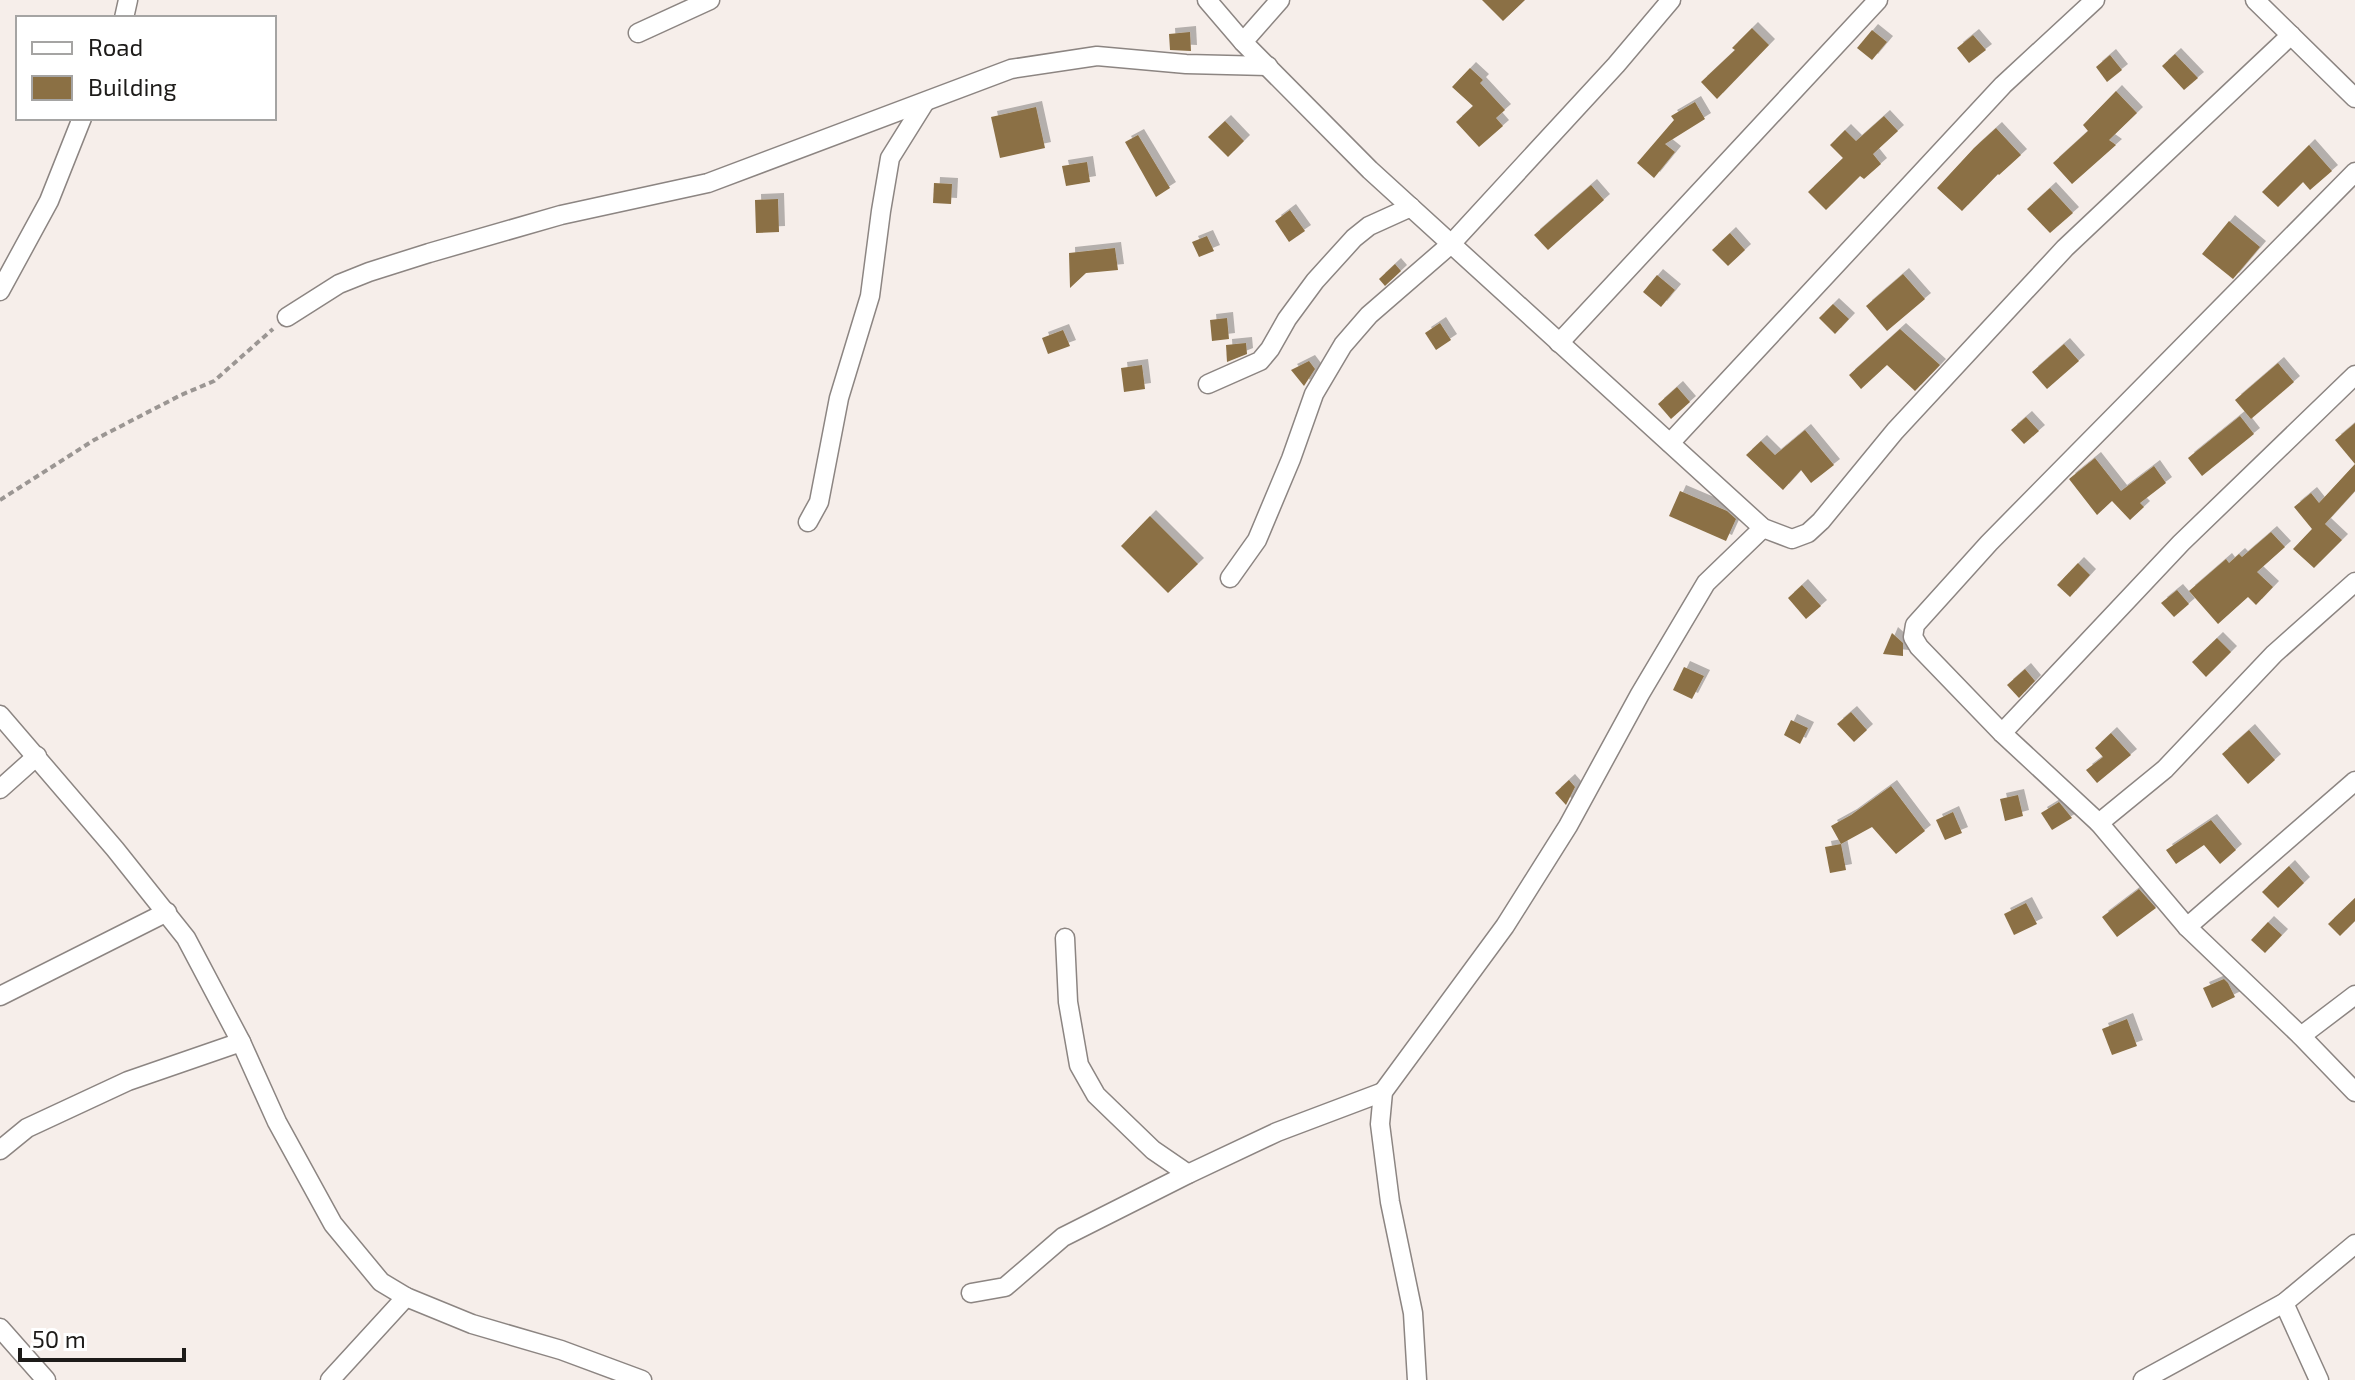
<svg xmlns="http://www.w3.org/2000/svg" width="2355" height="1380" font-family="'Exo 2',sans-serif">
<defs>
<filter id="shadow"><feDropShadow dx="6" dy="-6" stdDeviation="0" flood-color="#0004"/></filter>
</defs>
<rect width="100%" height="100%" fill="#f6eeea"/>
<!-- building -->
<g fill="#8b7044" filter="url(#shadow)">
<polygon points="1482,0 1525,0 1503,21"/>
<polygon points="1752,28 1769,45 1717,99 1701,82 1735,50 1732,48"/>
<polygon points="1872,30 1887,42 1872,60 1857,48"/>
<polygon points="1190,32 1191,51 1170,50 1169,34"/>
<polygon points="1973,35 1986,50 1969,63 1957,48"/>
<polygon points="2175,54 2198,78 2184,90 2162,66"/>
<polygon points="2110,55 2122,70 2107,82 2096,67"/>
<polygon points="1470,68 1483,80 1480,83 1505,110 1496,118 1503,126 1479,147 1456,122 1473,106 1452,87"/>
<polygon points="2116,91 2137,113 2109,140 2116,145 2072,184 2053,163 2088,131 2083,125"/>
<polygon points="1695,102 1705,119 1665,144 1675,152 1654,178 1637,163 1674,120 1671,116"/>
<polygon points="1036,107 1045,148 1000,158 991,117"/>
<polygon points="1884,116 1898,131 1873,154 1881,164 1864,179 1860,176 1826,210 1808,192 1843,158 1830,145 1845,130 1856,141"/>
<polygon points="1225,121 1244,141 1228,157 1208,137"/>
<polygon points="1996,128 2021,155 1999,175 1998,174 1962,211 1937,188 1974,148"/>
<polygon points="1138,135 1170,188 1156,197 1125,142"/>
<polygon points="2309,145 2332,171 2310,190 2303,182 2278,207 2262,192"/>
<polygon points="1087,162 1090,182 1066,186 1062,166"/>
<polygon points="934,183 952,184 951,204 933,203"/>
<polygon points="1591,185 1604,200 1548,250 1534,235"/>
<polygon points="2050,188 2073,213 2050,233 2027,209"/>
<polygon points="778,199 779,232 756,233 755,200"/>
<polygon points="1290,210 1305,231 1289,242 1275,221"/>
<polygon points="2229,221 2260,247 2233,279 2202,254"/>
<polygon points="1730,233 1745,250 1728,266 1712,250"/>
<polygon points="1207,236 1214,251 1199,257 1192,242"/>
<polygon points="1115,248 1118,270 1086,273 1070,288 1069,253"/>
<polygon points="1395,264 1401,271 1385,286 1379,279"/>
<polygon points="1903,274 1925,299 1887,331 1866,306"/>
<polygon points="1657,275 1675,290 1661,307 1643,292"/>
<polygon points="1833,304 1849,319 1835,334 1819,318"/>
<polygon points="1227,318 1229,339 1212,341 1210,320"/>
<polygon points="1440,323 1451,340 1436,350 1425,333"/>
<polygon points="1900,329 1940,365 1915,391 1887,365 1861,389 1849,375"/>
<polygon points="1063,330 1070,346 1048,354 1042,338"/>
<polygon points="1246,343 1247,354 1227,362 1226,345"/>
<polygon points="2064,344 2079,361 2047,389 2032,372"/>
<polygon points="1309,361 1315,369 1304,386 1291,370"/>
<polygon points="2278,363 2294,382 2251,419 2235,400"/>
<polygon points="1142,365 1145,389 1124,392 1121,368"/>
<polygon points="1677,387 1690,402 1671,419 1658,404"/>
<polygon points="2240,416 2254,434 2202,476 2188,458"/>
<polygon points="2026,417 2039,431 2024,444 2011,430"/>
<polygon points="2355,423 2355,464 2335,440"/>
<polygon points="1805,430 1834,465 1811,483 1801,470 1783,490 1746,455 1761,441 1775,455"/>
<polygon points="2095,458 2121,491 2154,466 2166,483 2140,503 2144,507 2130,520 2112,501 2097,515 2069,479"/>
<polygon points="2355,464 2355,491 2325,524 2342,540 2314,568 2293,549 2312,529 2294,507 2311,493 2319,503"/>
<polygon points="1680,491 1727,511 1736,519 1726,541 1669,516"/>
<polygon points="1150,516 1198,564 1168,593 1121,546"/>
<polygon points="2271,532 2285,547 2257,572 2273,587 2256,605 2248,597 2218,624 2189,591 2226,559 2229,563 2239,554 2242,557"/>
<polygon points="2078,563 2090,575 2070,597 2057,585"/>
<polygon points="1802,585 1821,606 1806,619 1788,598"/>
<polygon points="2177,590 2189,604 2174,617 2161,603"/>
<polygon points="1892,633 1903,643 1903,656 1883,654"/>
<polygon points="2217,638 2231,652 2206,677 2192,662"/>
<polygon points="1684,667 1704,676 1692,699 1673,690"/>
<polygon points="2025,669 2035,681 2019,698 2007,685"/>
<polygon points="1851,712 1867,730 1854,742 1837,724"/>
<polygon points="1791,720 1808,728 1800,744 1784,735"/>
<polygon points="2249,730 2275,760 2248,784 2222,754"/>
<polygon points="2111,733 2131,755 2097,783 2086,770 2103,757 2095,748"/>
<polygon points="1569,780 1575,787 1566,805 1555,793"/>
<polygon points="1891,786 1925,831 1896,854 1872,827 1841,844 1831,826 1851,815"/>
<polygon points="2018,795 2023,816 2005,821 2000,799"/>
<polygon points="2059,802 2072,818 2052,830 2041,813"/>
<polygon points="1953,812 1962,833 1945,840 1936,820"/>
<polygon points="2211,820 2236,850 2220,864 2204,845 2176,864 2166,850"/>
<polygon points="1841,844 1846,870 1830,873 1825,847"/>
<polygon points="2289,866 2304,883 2278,908 2262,892"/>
<polygon points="2139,889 2156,908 2117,937 2102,917"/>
<polygon points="2355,898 2355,921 2340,936 2328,924"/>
<polygon points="2026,903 2037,924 2014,935 2004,914"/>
<polygon points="2268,922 2282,935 2265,953 2251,940"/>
<polygon points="2224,979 2228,983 2235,997 2212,1008 2203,988"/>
<polygon points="2127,1019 2137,1046 2112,1055 2102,1029"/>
</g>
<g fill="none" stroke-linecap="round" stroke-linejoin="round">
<defs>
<g id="street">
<polyline points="1207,0 1243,42"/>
<polyline points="1280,0 1243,42 1370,170 1763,528 1792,539 1808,533 1821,521 1895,431 2065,248 2291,35"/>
<polyline points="2255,0 2355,98"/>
<polyline points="124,18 128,0"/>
<polyline points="638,33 710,0"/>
<polyline points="2355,172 1989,543 1915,625 1913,637 1919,647 2002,733 2099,823 2187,927 2301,1036 2355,1092"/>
<polyline points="0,291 49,201 82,118"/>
<polyline points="287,317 339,284 369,272 429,253 561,215 708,183 1011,69 1097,56 1186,64 1268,66"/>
<polyline points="1559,343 1878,0"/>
<polyline points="1208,384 1260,361 1270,349 1287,319 1315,281 1354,238 1369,226 1411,207"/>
<polyline points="1670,443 2003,85 2095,0"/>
<polyline points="808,522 819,502 839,398 870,296 881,211 890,158 925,102"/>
<polyline points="1230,578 1257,540 1291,459 1314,394 1343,345 1369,315 1451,244 1616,65 1671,0"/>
<polyline points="0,715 115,849 186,938 241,1042 277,1122 333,1224 381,1282 406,1297 472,1324 561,1350 642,1380"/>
<polyline points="2002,733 2181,543 2355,375"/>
<polyline points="0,789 37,756"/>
<polyline points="2099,823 2165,769 2274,654 2355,582"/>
<polyline points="2187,927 2355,781"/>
<polyline points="1065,938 1068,1002 1079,1065 1096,1095 1153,1150 1188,1174"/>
<polyline points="0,996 167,912"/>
<polyline points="2301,1036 2355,995"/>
<polyline points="0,1150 27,1128 128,1081 241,1042"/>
<polyline points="971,1293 1005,1287 1063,1237 1188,1174 1277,1132 1383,1092"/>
<polyline points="2284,1303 2319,1380"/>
<polyline points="0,1328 46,1380"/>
<polyline points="330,1380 406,1297"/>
<polyline points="1417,1380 1413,1313 1390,1202 1380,1124 1383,1092 1505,926 1568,826 1640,694 1706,583 1763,528"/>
<polyline points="2143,1380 2284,1303 2355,1244"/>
</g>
</defs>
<!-- street casing -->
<use href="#street" stroke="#8c8582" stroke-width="21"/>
<!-- path -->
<polyline stroke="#9b9693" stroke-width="4" stroke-dasharray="6 4" stroke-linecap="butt" points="0,500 94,440 181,395 214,381 273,329"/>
<!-- street -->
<use href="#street" stroke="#fff" stroke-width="18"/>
</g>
<!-- legend -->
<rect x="16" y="16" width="260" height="104" fill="#ffffff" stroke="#a5a4a3" stroke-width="2"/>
<rect x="32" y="42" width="40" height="12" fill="#ffffff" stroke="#a5a4a3" stroke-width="2"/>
<text x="88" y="56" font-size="24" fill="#1d1b19">Road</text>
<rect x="32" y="76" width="40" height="24" fill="#8b7044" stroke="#a5a4a3" stroke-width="2"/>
<text x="88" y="96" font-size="24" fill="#1d1b19">Building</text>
<!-- scale -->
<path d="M20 1348v12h164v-12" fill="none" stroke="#1d1b19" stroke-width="4"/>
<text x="32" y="1348" font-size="24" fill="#1d1b19" stroke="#ffffff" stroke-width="6" paint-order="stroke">50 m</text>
</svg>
